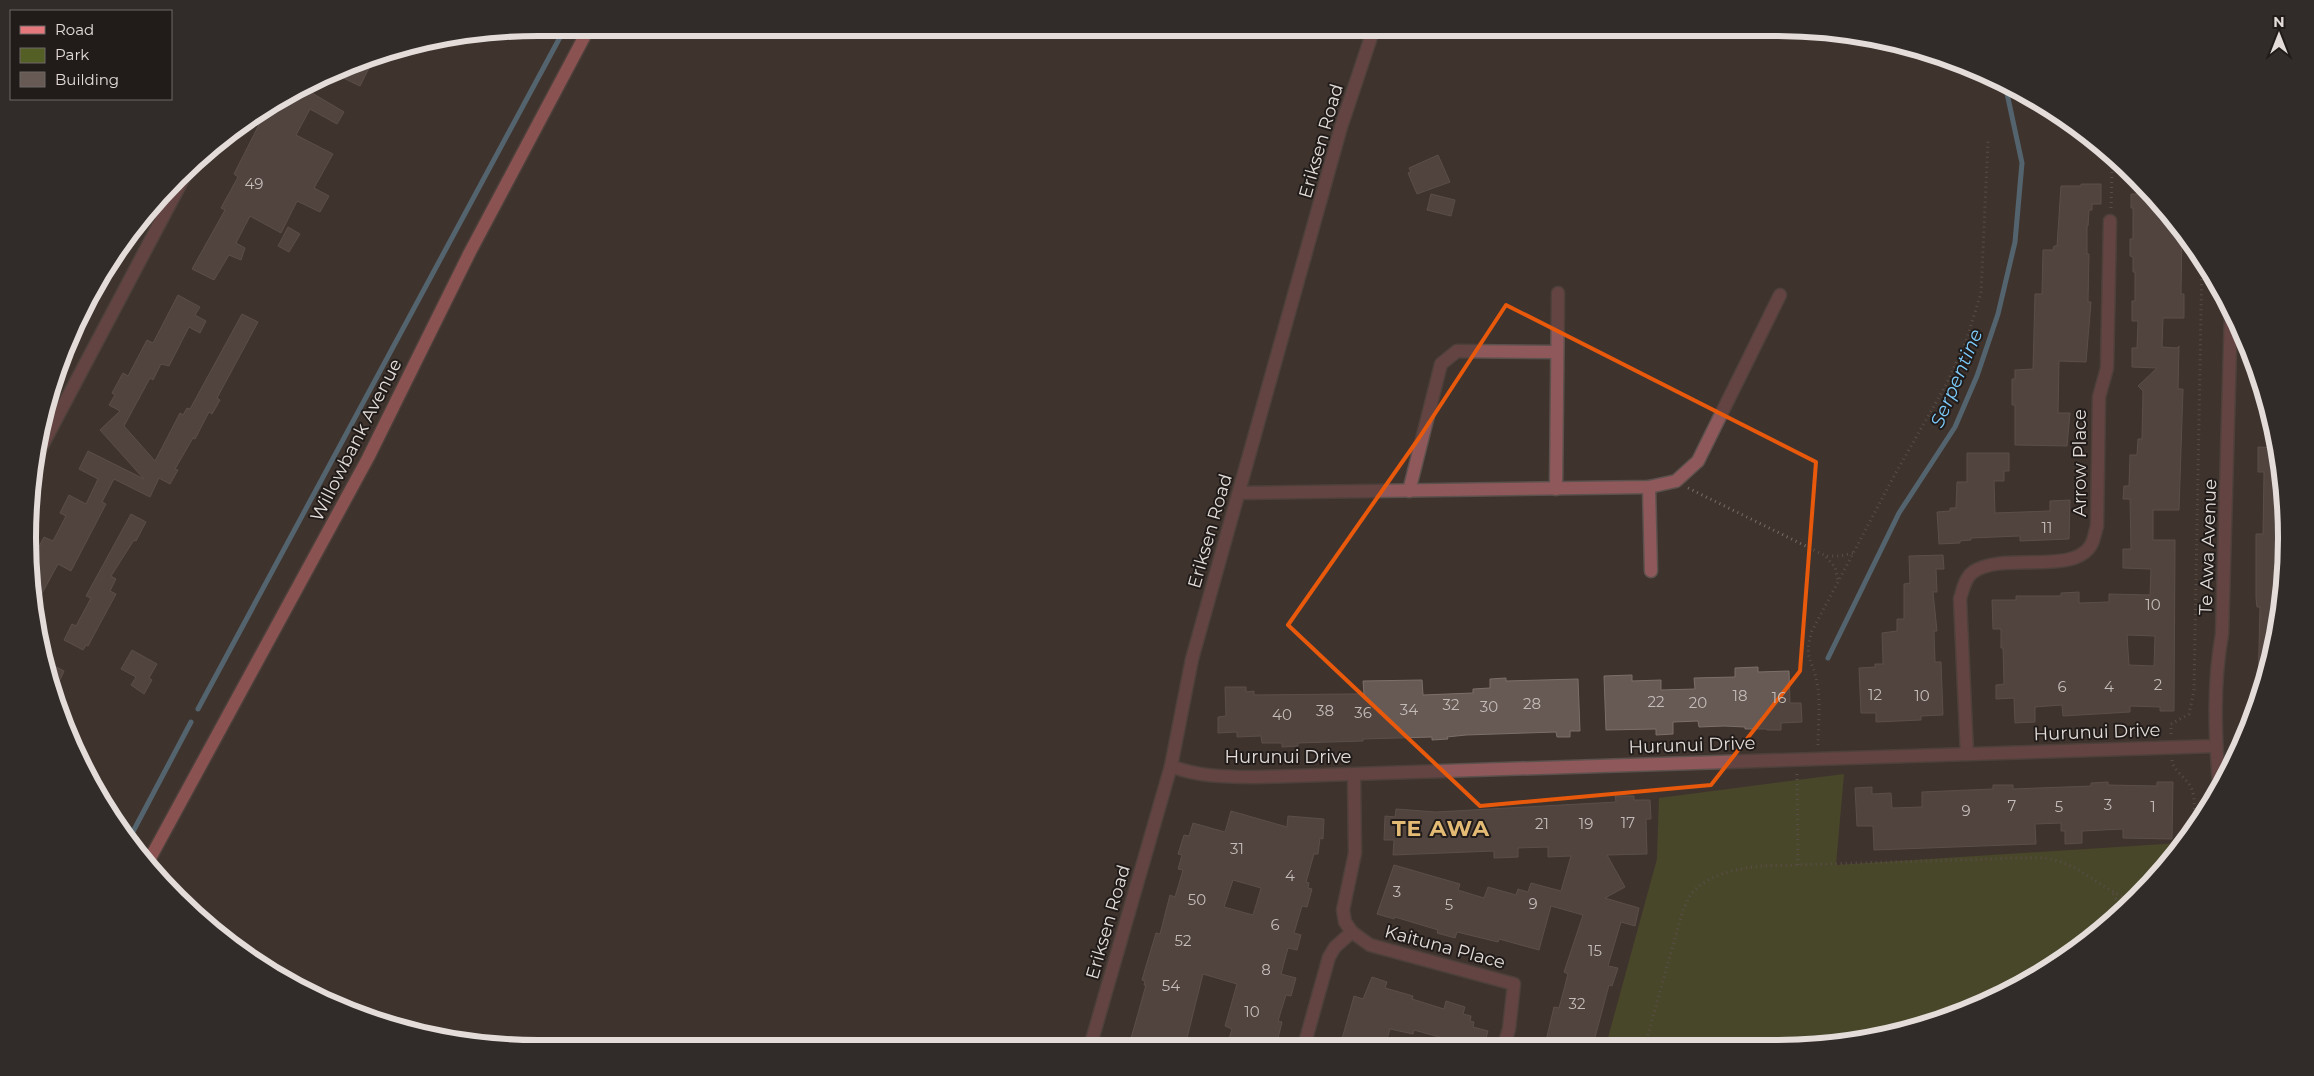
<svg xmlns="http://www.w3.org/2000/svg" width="2314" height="1076" font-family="Montserrat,sans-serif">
<rect width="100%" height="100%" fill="#3f332e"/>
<!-- green -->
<polygon fill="#535f25" points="1844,774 1836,865 2180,843 2180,850 2087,943 1972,1010 1843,1044 1606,1045 1657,859 1659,798"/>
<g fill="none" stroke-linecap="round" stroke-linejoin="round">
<!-- stream -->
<g stroke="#6da0bd" stroke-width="5">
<polyline points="1828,658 1899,513 1955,427 1977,376 1998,314 2015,242 2022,163 2005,84"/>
<polyline points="198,709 565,28"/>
<polyline points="128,841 191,722"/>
</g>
</g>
<!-- building -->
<g fill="#675a55" stroke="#7c6f69" fill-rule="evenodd">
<polygon points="376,54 360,86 333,73 374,55"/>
<polygon points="302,87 344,112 337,124 310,109 296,135 333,154 314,188 329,196 320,212 297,201 281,233 250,216 236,243 245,248 241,260 229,255 214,280 192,269 225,210 221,208 238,177 234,174 269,105 283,96"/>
<polygon points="1438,155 1450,182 1417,194 1408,173 1411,172 1409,168"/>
<polygon points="2081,184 2101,184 2101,204 2092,204 2092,210 2089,210 2088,226 2087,226 2087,254 2089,254 2088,302 2091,302 2086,362 2059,361 2058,413 2070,413 2067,446 2015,445 2015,405 2012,405 2012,379 2015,379 2015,370 2033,369 2035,294 2042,294 2043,250 2053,250 2054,246 2057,246 2061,186 2081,186"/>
<polygon points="1431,194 1455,200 1451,216 1427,210"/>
<path d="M2131 194H2151L2182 232 2181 294H2184V318H2163L2162 347 2177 348 2179 346 2178 389H2183L2179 510H2153V540H2175L2174 711H2160V707L2130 706V712L2063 716 2062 705 2035 707V722L2015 723 2014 698 1996 699V685L2004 684 2003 648H2001V629H1993L1992 600H2016V596H2061V593L2079 592V603L2109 602V594L2150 595 2151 569 2123 568V549H2131L2130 499H2123L2124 486H2129L2130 455H2137L2138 439H2142L2143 391 2138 386 2157 368 2132 367V348H2137L2138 321H2132V301H2135V272H2133V257L2130 256V239H2133V208H2131ZM2127 635 2155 636 2154 666 2129 665Z"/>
<polygon points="288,227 300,234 289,252 278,246"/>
<polygon points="178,295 200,307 195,315 206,321 200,333 189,327 169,366 161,364 153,380 150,378 124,426 155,461 180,413 183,415 187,408 190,409 242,314 258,322 217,398 220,400 212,414 209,412 195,439 193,438 175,469 178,470 170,484 159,478 150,497 114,479 102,502 106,504 71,571 58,564 34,608 30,564 44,537 53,541 66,516 60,513 69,495 86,504 98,479 79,469 88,451 144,479 100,430 120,411 109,405 115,395 112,393 123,373 128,376 147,340 153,343"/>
<polygon points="2258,447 2278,448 2286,537 2277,637 2261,689 2258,688 2260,607 2257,607 2256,598 2256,534 2263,534 2264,472 2258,472"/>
<polygon points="1967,453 2009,453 2009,471 2004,471 2004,481 1994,481 1995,513 2050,511 2050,501 2070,500 2069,539 2020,541 2020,536 1971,538 1971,540 1960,541 1960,543 1939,544 1937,512 1950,511 1950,508 1956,508 1957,482 1967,482"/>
<polygon points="131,514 146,522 136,541 134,540 111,576 116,579 110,591 116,594 88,646 86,645 83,650 64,640 72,624 76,626 91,598 86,596"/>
<polygon points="1943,555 1944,569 1936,569 1937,592 1933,592 1937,631 1934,631 1935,662 1941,662 1943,715 1921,716 1921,720 1876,722 1876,713 1861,713 1859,668 1875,667 1875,664 1883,664 1882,633 1897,631 1897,619 1904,619 1904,584 1910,583 1909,556"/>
<polygon points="132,650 157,664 149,678 152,680 144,694 131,685 136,677 121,669"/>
<polygon points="43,660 64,671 53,695"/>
<polygon points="1758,667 1758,672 1789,671 1790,703 1801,703 1802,722 1781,723 1781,730 1767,730 1767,729 1745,729 1745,727 1724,726 1699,727 1698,721 1673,722 1673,734 1656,735 1656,729 1606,730 1604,676 1632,675 1632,681 1661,680 1661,690 1695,689 1694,678 1735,677 1735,668"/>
<polygon points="1506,678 1506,681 1578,679 1580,731 1570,731 1570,737 1557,737 1556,732 1466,735 1447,737 1448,739 1432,740 1432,737 1363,739 1363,741 1298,743 1298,746 1282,747 1282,743 1262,743 1261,736 1237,737 1237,732 1218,733 1218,717 1226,716 1225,687 1246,687 1246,692 1254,691 1254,695 1346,694 1364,694 1363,681 1422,680 1423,695 1473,693 1473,689 1490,688 1490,679"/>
<polygon points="2108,782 2108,785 2157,786 2157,782 2173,782 2172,839 2123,838 2123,829 2082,831 2082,843 2065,844 2065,831 2061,831 2061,823 2035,824 2036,844 1874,850 1873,826 1857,826 1855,788 1872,787 1872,794 1891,793 1892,808 1922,807 1922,792 1993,789 1993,785 2013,785 2013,789 2091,786 2091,783"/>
<polygon points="1615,796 1634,796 1634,800 1650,800 1651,819 1646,819 1647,854 1607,855 1625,887 1605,898 1639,908 1635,926 1621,922 1608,966 1618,968 1612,986 1609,985 1593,1045 1545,1045 1554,1007 1559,1008 1568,974 1564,972 1583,915 1551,906 1539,950 1499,939 1498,942 1457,932 1455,938 1437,933 1438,930 1395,917 1394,919 1377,914 1394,865 1460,884 1458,890 1484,898 1488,887 1516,895 1518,889 1528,892 1531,883 1561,891 1571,856 1548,857 1548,847 1518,848 1518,857 1494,858 1494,851 1393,855 1394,840 1384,840 1385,816 1395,817 1396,809 1436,812 1616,802"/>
<path d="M1231 811 1287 827 1288 816 1324 819 1323 839 1320 838 1318 854H1314L1306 882 1309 883 1308 888 1312 889 1307 907 1302 906 1294 933 1301 935 1297 950 1288 948 1281 974 1296 978 1291 996 1286 995 1278 1021 1282 1022 1276 1046H1227L1232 1029 1225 1026 1237 984 1203 974 1185 1046H1146L1130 1042 1146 985H1144L1145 981 1142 980 1146 966 1156 933 1160 934 1170 895 1175 897 1183 870 1178 869 1182 855 1178 854 1184 835 1189 836 1193 823 1225 832ZM1233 880 1261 888 1253 915 1224 907Z"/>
<polygon points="1372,977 1387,982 1385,988 1413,996 1412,999 1444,1009 1446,1001 1465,1007 1463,1014 1471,1016 1470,1021 1474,1022 1473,1027 1488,1031 1484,1045 1468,1045 1414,1030 1413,1034 1390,1029 1385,1046 1340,1046 1354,996 1363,999"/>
</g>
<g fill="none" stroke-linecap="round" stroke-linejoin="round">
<defs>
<g id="minor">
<polyline points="35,459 191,164"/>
<polyline points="1649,487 1651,571"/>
<polyline points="1556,489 1558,293"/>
<polyline points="1409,491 1441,364 1457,351 1557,352"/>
<polyline points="1239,493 1649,487 1676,481 1698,461 1780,295"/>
<path d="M1967 754 1960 599C1963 589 1965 578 1973 572 2003 551 2073 576 2091 545 2094 540 2095 532 2097 526L2099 397 2107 368 2110 221"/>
<path d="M1171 766C1198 777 1229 777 1259 777L2216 746"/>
<polyline points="1354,775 1355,853 1343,910 1345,922 1352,932 1370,945 1514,984 1509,1029 1504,1045"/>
<path d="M2219 783C2215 734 2213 683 2222 634L2231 312"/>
<polyline points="1304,1046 1329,957 1335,947 1352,932"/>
<polyline points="1090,1047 1171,766 1192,659 1341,127 1374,28"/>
</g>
<polyline id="major" points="147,864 368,458 470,252 589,28"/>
</defs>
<!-- minor casing -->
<use href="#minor" stroke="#5d514d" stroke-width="15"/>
<!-- major casing -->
<use href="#major" stroke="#5d514d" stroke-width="15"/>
<!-- path -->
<g stroke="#776d68" stroke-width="3" stroke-dasharray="1 4" stroke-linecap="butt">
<polyline points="2111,208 2112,169 2119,162"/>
<polyline points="1688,488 1826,556 1840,556 1853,553"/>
<polyline points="1826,557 1835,567 1838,581"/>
<polyline points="2171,734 2171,724 2189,714 2194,690 2202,258"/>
<path d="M1818 745C1818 725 1821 702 1817 683 1813 658 1803 661 1812 631L1894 476 1947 383 1966 341 1981 293 1988 141"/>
<path d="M2172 760C2174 773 2188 778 2192 790 2196 801 2194 816 2193 828"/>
<polyline points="1797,774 1798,866"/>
<polyline points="2113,894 2121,908"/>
<path d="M1645 1045 1683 910C1686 905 1688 898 1692 893 1709 874 1736 869 1760 866L2022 858C2031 858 2041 857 2050 859 2080 865 2102 889 2130 900"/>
</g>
<!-- minor -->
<use href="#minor" stroke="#8f595b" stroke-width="12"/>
<!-- major -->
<use href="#major" stroke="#e5787d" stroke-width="12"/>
</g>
<!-- marked area -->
<path d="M0 0H2314V1076H0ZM1506 305 1816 462 1800 671 1711 785 1480 806 1288 625 1419 438Z" fill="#3f332e" fill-opacity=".55" fill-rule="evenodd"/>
<path fill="none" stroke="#e8590c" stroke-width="4" stroke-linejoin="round" d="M1506 305 1816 462 1800 671 1711 785 1480 806 1288 625 1419 438Z"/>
<g text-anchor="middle" stroke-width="4" stroke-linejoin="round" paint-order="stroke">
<!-- number labels -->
<g font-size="15" fill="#c4bcb8">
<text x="254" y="189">49</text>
<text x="2047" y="533">11</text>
<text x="2153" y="610">10</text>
<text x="2158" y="690">2</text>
<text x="2062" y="692">6</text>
<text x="2109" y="692">4</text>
<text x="1875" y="700">12</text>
<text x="1740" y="701">18</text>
<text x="1922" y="701">10</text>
<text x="1779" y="703">16</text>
<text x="1656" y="707">22</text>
<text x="1698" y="708">20</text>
<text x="1532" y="709">28</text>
<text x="1451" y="710">32</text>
<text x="1489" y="712">30</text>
<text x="1409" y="715">34</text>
<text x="1325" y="716">38</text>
<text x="1363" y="718">36</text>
<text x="1282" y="720">40</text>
<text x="2108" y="810">3</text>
<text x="2012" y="811">7</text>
<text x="2059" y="812">5</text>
<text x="2153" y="812">1</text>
<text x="1966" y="816">9</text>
<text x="1628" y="828">17</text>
<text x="1542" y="829">21</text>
<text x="1586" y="829">19</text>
<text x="1237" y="854">31</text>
<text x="1290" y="881">4</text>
<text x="1397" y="897">3</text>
<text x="1197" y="905">50</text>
<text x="1533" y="909">9</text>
<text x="1449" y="910">5</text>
<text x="1275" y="930">6</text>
<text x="1183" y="946">52</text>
<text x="1595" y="956">15</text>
<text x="1266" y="975">8</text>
<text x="1171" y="991">54</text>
<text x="1577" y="1009">32</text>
<text x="1252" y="1017">10</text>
</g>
<!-- street labels -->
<g font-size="18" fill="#e3dcd9" stroke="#211c1a">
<text transform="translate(1321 141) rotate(-74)" y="6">Eriksen Road</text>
<text transform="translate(356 440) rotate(-63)" y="6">Willowbank Avenue</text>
<text transform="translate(2080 463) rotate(-90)" y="6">Arrow Place</text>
<text transform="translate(1210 531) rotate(-74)" y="6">Eriksen Road</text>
<text transform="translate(2208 547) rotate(-88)" y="6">Te Awa Avenue</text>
<text transform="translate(2097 732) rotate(-2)" y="6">Hurunui Drive</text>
<text transform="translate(1692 745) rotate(-2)" y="6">Hurunui Drive</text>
<text x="1288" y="763">Hurunui Drive</text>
<text transform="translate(1108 922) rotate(-74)" y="6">Eriksen Road</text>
<text transform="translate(1445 947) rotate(15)" y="6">Kaituna Place</text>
</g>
<!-- water labels -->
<g font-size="19" font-style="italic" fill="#7dcbfb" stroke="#211c1a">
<text transform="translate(1956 378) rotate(-67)" y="7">Serpentine</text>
</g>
<!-- district labels -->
<g font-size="22" font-weight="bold" letter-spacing="1" fill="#e3bb75" stroke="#211c1a">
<text x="1441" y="836">TE AWA</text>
</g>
</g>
<!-- crop -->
<path d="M0 0H2314V1076H0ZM538 36H1776A502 502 0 0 1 2278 538V538A502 502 0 0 1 1776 1040H538A502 502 0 0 1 36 538V538A502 502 0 0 1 538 36Z" fill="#312b29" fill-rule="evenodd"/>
<path fill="none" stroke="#e3dcd9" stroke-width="6" d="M538 36H1776A502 502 0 0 1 2278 538V538A502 502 0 0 1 1776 1040H538A502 502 0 0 1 36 538V538A502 502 0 0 1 538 36Z"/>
<!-- legend -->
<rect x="10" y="10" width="162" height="90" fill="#211c1a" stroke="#6f6966"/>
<rect x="20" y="26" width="25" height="8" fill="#e5787d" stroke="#6f6966"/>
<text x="55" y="35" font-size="15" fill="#e3dcd9">Road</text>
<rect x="20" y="48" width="25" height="15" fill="#535f25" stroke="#6f6966"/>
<text x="55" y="60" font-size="15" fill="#e3dcd9">Park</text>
<rect x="20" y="72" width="25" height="15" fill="#675a55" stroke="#6f6966"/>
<text x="55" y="85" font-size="15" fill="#e3dcd9">Building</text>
<!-- north arrow -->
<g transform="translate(2279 35)" stroke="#211c1a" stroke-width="4" paint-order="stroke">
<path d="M0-4L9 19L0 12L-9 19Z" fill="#e3dcd9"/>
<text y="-8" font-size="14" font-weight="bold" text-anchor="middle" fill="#e3dcd9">N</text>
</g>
</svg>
